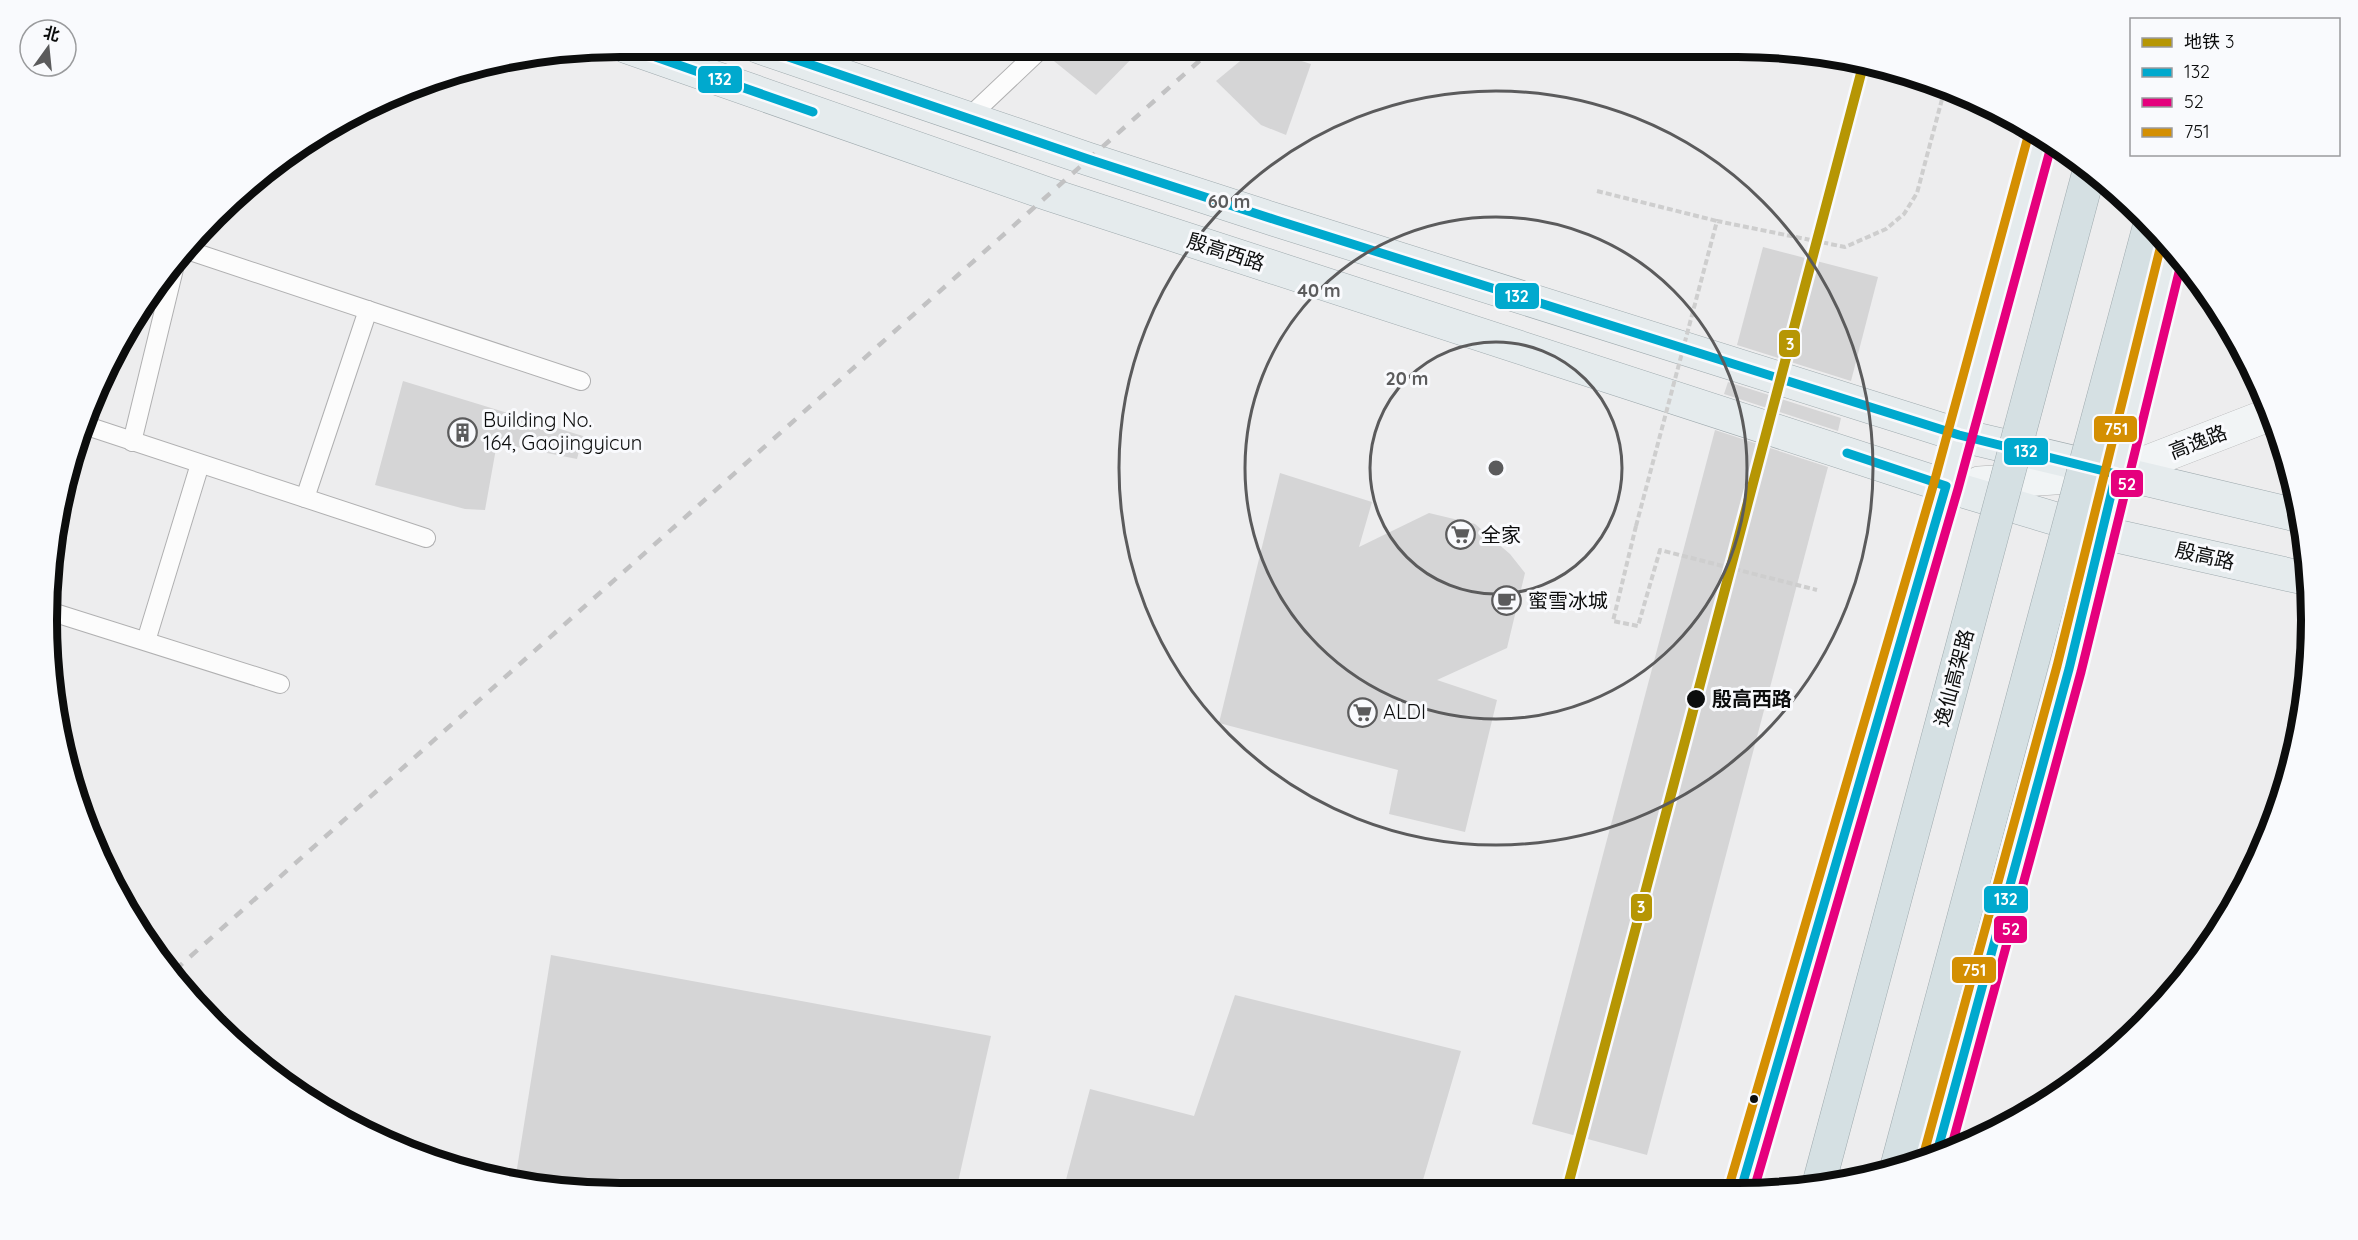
<svg xmlns="http://www.w3.org/2000/svg" width="2358" height="1240" font-family="Quicksand,'Noto Sans SC',sans-serif">
<rect width="100%" height="100%" fill="#ededee"/>
<!-- building -->
<g fill="#d5d5d6">
<polygon points="1054,47 1143,47 1096,95 1049,57"/>
<polygon points="1257,47 1311,64 1286,135 1261,125 1216,81"/>
<polygon points="1763,247 1878,277 1851,381 1737,345"/>
<polygon points="403,381 583,436 577,459 497,443 485,510 465,509 375,485"/>
<polygon points="1728,382 1841,418 1838,431 1724,394"/>
<polygon points="1715,430 1828,467 1647,1155 1532,1124"/>
<polygon points="1280,473 1372,502 1359,547 1429,513 1475,524 1510,554 1525,573 1507,648 1437,680 1497,700 1465,832 1389,814 1398,770 1219,723"/>
<polygon points="551,955 991,1036 956,1191 583,1192 515,1181"/>
<polygon points="1235,995 1461,1051 1420,1190 1063,1191 1090,1089 1194,1116"/>
</g>
<g fill="none" stroke-linecap="round" stroke-linejoin="round">
<defs>
<g id="lane">
<polyline points="969,117 1043,47"/>
<polyline points="190,251 581,381"/>
<polyline points="87,426 426,538"/>
<polyline points="132,442 174,269"/>
<polyline points="305,498 368,310"/>
<polyline points="52,612 280,684"/>
<polyline points="146,641 200,464"/>
</g>
<polyline id="secondary" points="1979,483 2116,474 2271,414"/>
<g id="primary">
<polyline points="627,47 1048,194 1946,486 2103,533 2308,579"/>
<polyline points="759,47 1088,159 1276,220 1959,435 2300,516"/>
<polyline points="1936,1156 2069,669 2173,248"/>
<polyline points="1741,1189 1946,486 2041,136"/>
</g>
</defs>
<!-- lane casing -->
<use href="#lane" stroke="#b0b0b1" stroke-width="20"/>
<!-- secondary casing -->
<use href="#secondary" stroke="#b0b0b1" stroke-width="34"/>
<!-- primary casing -->
<use href="#primary" stroke="#9faaae" stroke-width="34"/>
<!-- path -->
<g stroke="#cecece" stroke-width="4" stroke-dasharray="6 3" stroke-linecap="butt">
<polyline points="1597,191 1717,221"/>
<polyline points="1636,526 1613,621 1638,626 1660,550 1817,590"/>
</g>
<!-- lane -->
<use href="#lane" stroke="#fcfcfc" stroke-width="18"/>
<!-- secondary -->
<use href="#secondary" stroke="#f1f4f5" stroke-width="33"/>
<!-- primary -->
<use href="#primary" stroke="#e5ebed" stroke-width="33"/>
<!-- rail -->
<polyline stroke="#c2c2c3" stroke-width="4.5" stroke-dasharray="10 10" stroke-linecap="butt" points="175,970 1215,47"/>
<defs>
<g id="highway-bridge">
<polyline points="1897,1166 2150,224"/>
<polyline points="1818,1187 2090,168"/>
</g>
</defs>
<!-- highway-bridge casing -->
<use href="#highway-bridge" stroke="#9faaae" stroke-width="34" stroke-linecap="butt"/>
<!-- path-bridge -->
<polyline stroke="#cecece" stroke-width="4" stroke-dasharray="6 3" stroke-linecap="butt" points="1636,526 1717,221 1845,247 1886,229 1904,214 1917,193 1945,88"/>
<!-- highway-bridge -->
<use href="#highway-bridge" stroke="#d5e0e3" stroke-width="33"/>
<defs>
<g id="bus-1">
<polyline points="627,47 813,112"/>
<polyline points="759,47 1088,159 1276,220 1959,435 2116,474 2069,669 1936,1156"/>
<polyline points="1741,1189 1946,486 1847,453"/>
</g>
<g id="bus-2">
<polyline points="1950,1152 2081,672 2182,260"/>
<polyline points="1754,1189 1958,489 2052,143"/>
</g>
<g id="bus-3">
<polyline points="1924,1153 2057,666 2161,245"/>
<polyline points="1729,1186 1934,483 2029,133"/>
</g>
</defs>
<!-- bus-1 casing -->
<use href="#bus-1" stroke="#f9fafd" stroke-width="14"/>
<!-- bus-2 casing -->
<use href="#bus-2" stroke="#f9fafd" stroke-width="14"/>
<!-- bus-3 casing -->
<use href="#bus-3" stroke="#f9fafd" stroke-width="14"/>
<!-- bus-1 -->
<use href="#bus-1" stroke="#00a9ce" stroke-width="9"/>
<!-- bus-2 -->
<use href="#bus-2" stroke="#e5007d" stroke-width="9"/>
<!-- bus-3 -->
<use href="#bus-3" stroke="#d48f02" stroke-width="9"/>
<defs>
<polyline id="metro-1" points="1567,1189 1864,62"/>
</defs>
<!-- metro-1 casing -->
<use href="#metro-1" stroke="#f9fafd" stroke-width="15"/>
<!-- metro-1 -->
<use href="#metro-1" stroke="#b69604" stroke-width="10"/>
</g>
<!-- distance rings -->
<g fill="none" stroke="#5b5b5c" stroke-width="3">
<circle cx="1496" cy="468" r="126"/>
<circle cx="1496" cy="468" r="251"/>
<circle cx="1496" cy="468" r="377"/>
</g>
<!-- icons -->
<defs>
<symbol id="building-ring" viewBox="-11 -11 22 22"><circle r="9.5" fill="#f9fafd" stroke="#5b5b5c" stroke-width="1.5"/><path d="M-4-6H4V6H1V3H-1V6H-4ZM-2.5-4.3h1.7v1.8h-1.7ZM.8-4.3h1.7v1.8H.8ZM-2.5-1h1.7V.8h-1.7ZM.8-1h1.7V.8H.8Z" fill="#5b5b5c"/></symbol>
<symbol id="supermarket-ring" viewBox="-11 -11 22 22"><circle r="9.5" fill="#f9fafd" stroke="#5b5b5c" stroke-width="1.5"/><path d="M-6-5.5h2.5l.6 2H6L4.5 2H-2.5L-4.4-4H-6ZM-1.5 3.2a1.3 1.3 0 1 0 .1 0ZM3 3.2a1.3 1.3 0 1 0 .1 0Z" fill="#5b5b5c"/></symbol>
<symbol id="cafe-ring" viewBox="-11 -11 22 22"><circle r="9.5" fill="#f9fafd" stroke="#5b5b5c" stroke-width="1.5"/><path d="M-5.5-4.5H6V0H3Q3 3.5 0 3.5H-2.5Q-5.5 3.5-5.5 0ZM3-3.2v2h1.7v-2ZM-6 4.5H4V6H-6Z" fill="#5b5b5c"/></symbol>
</defs>
<g fill-rule="evenodd">
<use href="#building-ring" x="446" y="416" width="33" height="33"/>
<use href="#supermarket-ring" x="1444" y="518" width="33" height="33"/>
<use href="#cafe-ring" x="1490" y="584" width="33" height="33"/>
<use href="#supermarket-ring" x="1346" y="696" width="33" height="33"/>
</g>
<!-- markers -->
<g fill="#0c0d0d" stroke="#f9fafd" stroke-width="2">
<circle cx="1696" cy="699" r="10"/>
<circle cx="1754" cy="1099" r="5"/>
</g>
<g text-anchor="middle" stroke-width="6" stroke-linejoin="round" paint-order="stroke">
<!-- street labels -->
<g font-size="20" fill="#0c0d0d" stroke="#f9fafd">
<text transform="translate(1226 252) rotate(18)" y="7">殷高西路</text>
<text transform="translate(2198 442) rotate(-21)" y="7">高逸路</text>
<text transform="translate(2205 556) rotate(13)" y="7">殷高路</text>
<text transform="translate(1954 678) rotate(-75)" y="7">逸仙高架路</text>
</g>
<!-- poi labels -->
<g font-size="20" fill="#0c0d0d" stroke="#f9fafd" text-anchor="start">
<text x="483" y="427">Building No.<tspan x="483" dy="23">164, Gaojingyicun</tspan></text>
<text x="1481" y="542">全家</text>
<text x="1528" y="608">蜜雪冰城</text>
<text x="1383" y="719">ALDI</text>
</g>
<!-- stop labels -->
<g font-size="20" font-weight="bold" fill="#0c0d0d" stroke="#f9fafd" text-anchor="start">
<text x="1712" y="706">殷高西路</text>
</g>
</g>
<!-- crop -->
<path d="M0 0H2358V1240H0ZM620 57H1738A563 563 0 0 1 2301 620V620A563 563 0 0 1 1738 1183H620A563 563 0 0 1 57 620V620A563 563 0 0 1 620 57Z" fill="#f9fafd" fill-rule="evenodd"/>
<path fill="none" stroke="#0c0d0d" stroke-width="8" d="M620 57H1738A563 563 0 0 1 2301 620V620A563 563 0 0 1 1738 1183H620A563 563 0 0 1 57 620V620A563 563 0 0 1 620 57Z"/>
<circle cx="1496" cy="468" r="9" fill="#5b5b5c" stroke="#f9fafd" stroke-width="3"/>
<g font-size="18" text-anchor="middle" font-weight="bold" fill="#5b5b5c" stroke="#f9fafd" stroke-width="6" stroke-linejoin="round" paint-order="stroke">
<text x="1229" y="208">60 m</text>
<text x="1319" y="297">40 m</text>
<text x="1407" y="385">20 m</text>
</g>
<g stroke="#f9fafd" stroke-width="2">
<rect x="697" y="65" width="46" height="29" rx="6" fill="#00a9ce"/>
<rect x="1494" y="282" width="46" height="28" rx="6" fill="#00a9ce"/>
<rect x="1778" y="329" width="23" height="29" rx="6" fill="#b69604"/>
<rect x="2093" y="415" width="45" height="28" rx="6" fill="#d48f02"/>
<rect x="2003" y="437" width="46" height="29" rx="6" fill="#00a9ce"/>
<rect x="2110" y="469" width="34" height="29" rx="6" fill="#e5007d"/>
<rect x="1983" y="885" width="46" height="29" rx="6" fill="#00a9ce"/>
<rect x="1630" y="893" width="23" height="29" rx="6" fill="#b69604"/>
<rect x="1993" y="915" width="35" height="29" rx="6" fill="#e5007d"/>
<rect x="1951" y="956" width="46" height="28" rx="6" fill="#d48f02"/>
</g>
<g font-size="16" text-anchor="middle" font-weight="bold" fill="#fff">
<text x="720" y="85">132</text>
<text x="1517" y="302">132</text>
<text x="1790" y="350">3</text>
<text x="2116" y="435">751</text>
<text x="2026" y="457">132</text>
<text x="2127" y="490">52</text>
<text x="2006" y="905">132</text>
<text x="1641" y="913">3</text>
<text x="2011" y="935">52</text>
<text x="1974" y="976">751</text>
</g>
<!-- legend -->
<rect x="2130" y="18" width="210" height="138" fill="#f9fafd" stroke="#9a9b9d" stroke-width="1.5"/>
<rect x="2142" y="38" width="30" height="9" fill="#b69604" stroke="#9a9b9d" stroke-width="1.5"/>
<text x="2184" y="48" font-size="18" fill="#0c0d0d">地铁 3</text>
<rect x="2142" y="68" width="30" height="9" fill="#00a9ce" stroke="#9a9b9d" stroke-width="1.5"/>
<text x="2184" y="78" font-size="18" fill="#0c0d0d">132</text>
<rect x="2142" y="98" width="30" height="9" fill="#e5007d" stroke="#9a9b9d" stroke-width="1.5"/>
<text x="2184" y="108" font-size="18" fill="#0c0d0d">52</text>
<rect x="2142" y="128" width="30" height="9" fill="#d48f02" stroke="#9a9b9d" stroke-width="1.5"/>
<text x="2184" y="138" font-size="18" fill="#0c0d0d">751</text>
<!-- north arrow -->
<g transform="translate(48 48) rotate(15)"><circle r="28" fill="#f9fafd" stroke="#9a9b9d" stroke-width="1.5"/>
<path d="M0-4.5L10 22L0 15L-10 22Z" fill="#5b5b5c"/>
<text y="-9" font-size="16" font-weight="bold" text-anchor="middle" fill="#0c0d0d">北</text>
</g>
</svg>
